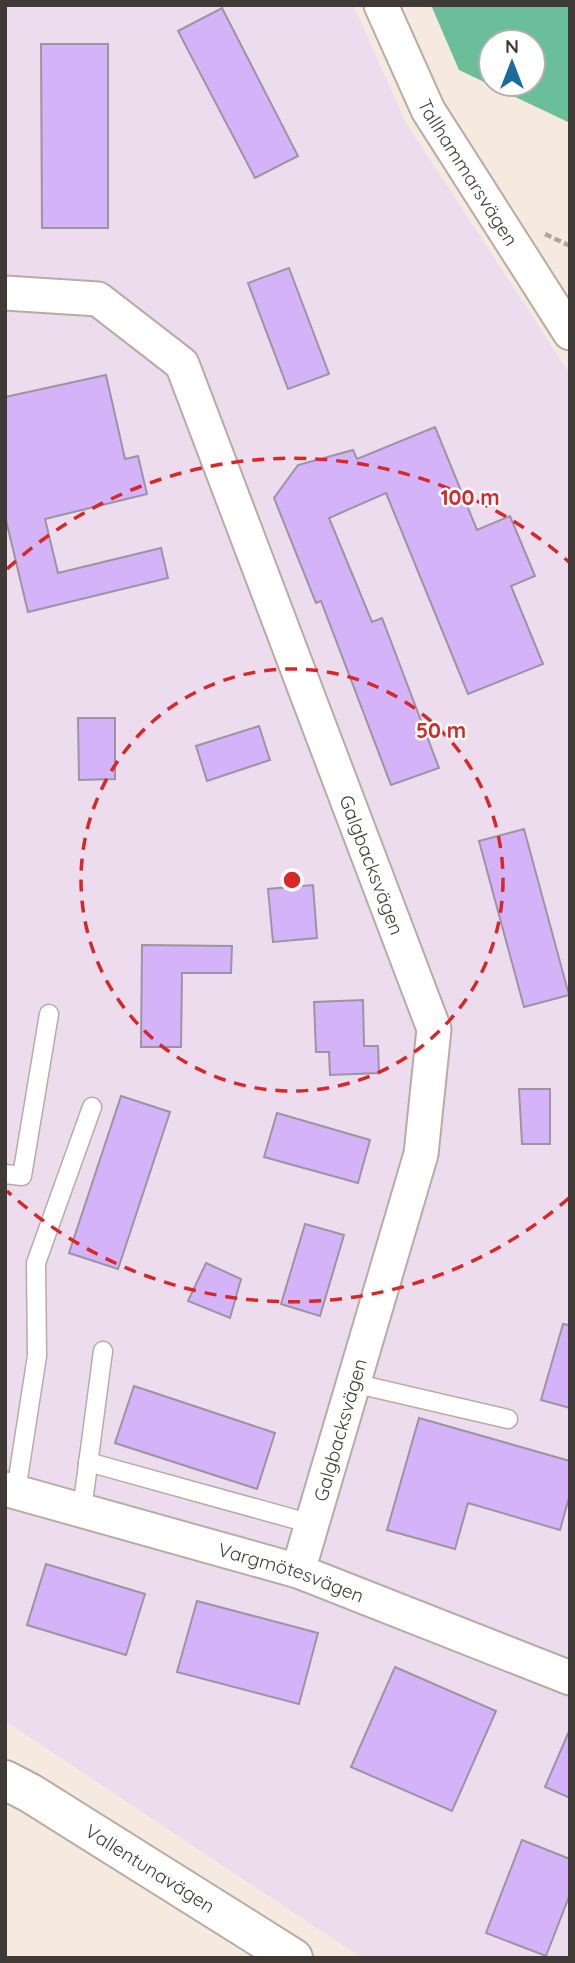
<svg xmlns="http://www.w3.org/2000/svg" width="575" height="1963" font-family="Quicksand,sans-serif">
<rect width="100%" height="100%" fill="#f6e9df"/>
<!-- industrial -->
<polygon fill="#ecdcee" points="5,5 353,5 406,123 570,374 570,1958 362,1958 5,1721"/>
<!-- forest -->
<path fill="#6abf9a" fill-rule="evenodd" d="M431 5H570V123L459 70ZM491 42H533V84H491Z"/>
<!-- building -->
<g fill="#d4b3f8" stroke="#9b95a2" stroke-width="2">
<polygon points="222,8 298,156 255,178 178,31"/>
<polygon points="41,44 108,44 108,228 42,228"/>
<polygon points="289,268 329,374 288,389 248,283"/>
<polygon points="106,375 125,459 138,456 147,494 45,519 58,573 161,548 168,578 28,612 5,516 5,397"/>
<polygon points="435,427 477,530 510,516 535,576 511,586 543,664 468,694 386,493 329,518 372,622 382,618 439,768 391,785 321,601 316,603 274,498 298,465 353,450 357,459"/>
<polygon points="78,718 115,718 115,779 79,780"/>
<polygon points="259,726 270,760 207,781 196,746"/>
<polygon points="524,829 569,995 524,1007 479,841"/>
<polygon points="313,885 317,938 273,942 268,889"/>
<polygon points="142,945 232,946 231,973 182,973 181,1047 141,1047"/>
<polygon points="363,1000 364,1046 378,1046 379,1073 330,1075 329,1052 316,1052 314,1002"/>
<polygon points="519,1089 550,1089 550,1144 522,1144"/>
<polygon points="121,1096 170,1112 118,1269 69,1253"/>
<polygon points="277,1113 370,1140 358,1183 264,1157"/>
<polygon points="305,1224 344,1235 320,1316 281,1304"/>
<polygon points="206,1263 241,1279 230,1318 188,1301"/>
<polygon points="563,1324 570,1325 570,1408 541,1400"/>
<polygon points="134,1386 275,1433 257,1489 115,1443"/>
<polygon points="419,1418 570,1461 570,1494 560,1530 468,1503 455,1549 387,1530"/>
<polygon points="46,1564 145,1594 126,1655 27,1625"/>
<polygon points="197,1601 318,1633 299,1704 177,1672"/>
<polygon points="395,1667 496,1711 452,1811 351,1767"/>
<polygon points="570,1729 570,1798 545,1787"/>
<polygon points="522,1840 570,1859 570,1894 546,1956 486,1933"/>
</g>
<g fill="none" stroke-linecap="round" stroke-linejoin="round">
<defs>
<g id="service">
<polyline points="5,1174 22,1176 49,1014"/>
<polyline points="353,1383 508,1419"/>
<polyline points="88,1462 312,1524"/>
<polyline points="16,1491 37,1356 36,1263 92,1107"/>
<polyline points="82,1510 103,1351"/>
</g>
<g id="minor">
<path id="s1" d="M381 5 428 110 570 333"/>
<path id="s2" d="M5 293 98 299 182 364 434 1029 421 1154 298 1571"/>
<path id="s3" d="M5 1489 298 1571 570 1678"/>
</g>
<g id="secondary">
<path id="s4" d="M5 1780 30 1793 293 1958"/>
</g>
</defs>
<!-- service casing -->
<use href="#service" stroke="#b8aca2" stroke-width="21"/>
<!-- minor casing -->
<use href="#minor" stroke="#b8aca2" stroke-width="37"/>
<!-- secondary casing -->
<use href="#secondary" stroke="#b8aca2" stroke-width="42"/>
<!-- path -->
<polyline stroke="#afa59d" stroke-width="4.5" stroke-dasharray="7 3.5" stroke-linecap="butt" points="545,234 570,246"/>
<!-- service -->
<use href="#service" stroke="#fff" stroke-width="18"/>
<!-- minor -->
<use href="#minor" stroke="#fff" stroke-width="33"/>
<!-- secondary -->
<use href="#secondary" stroke="#fff" stroke-width="38"/>
</g>
<!-- distance rings -->
<g fill="none" stroke="#d62828" stroke-width="3.5" stroke-dasharray="12 9">
<circle cx="292" cy="880" r="211"/>
<path d="M569 1198A422 422 0 0 1 7 1191M7 569A422 422 0 0 1 569 562"/>
</g>
<g text-anchor="middle" stroke-width="5" stroke-linejoin="round" paint-order="stroke">
<!-- street labels -->
<g font-size="19" fill="#3f3a36" stroke="#fff">
<text dy="7" stroke="none"><textPath href="#s1" startOffset="189">Tallhammarsvägen</textPath></text>
<text dy="7" stroke="none"><textPath href="#s2" startOffset="735">Galgbacksvägen</textPath></text>
<text transform="translate(340 1430) rotate(-74)" y="7">Galgbacksvägen</text>
<text dy="7" stroke="none"><textPath href="#s3" startOffset="298">Vargmötesvägen</textPath></text>
<text dy="7" stroke="none"><textPath href="#s4" startOffset="170">Vallentunavägen</textPath></text>
</g>
</g>
<circle cx="292" cy="880" r="10" fill="#d62828" stroke="#fff" stroke-width="3.5"/>
<g font-size="21" text-anchor="middle" font-weight="bold" fill="#d62828" stroke="#fff" stroke-width="5" stroke-linejoin="round" paint-order="stroke">
<text x="470" y="505">100 m</text>
<text x="441" y="738">50 m</text>
</g>
<!-- border -->
<rect width="575" height="1963" fill="none" stroke="#3f3a36" stroke-width="14"/>
<!-- north arrow -->
<g transform="translate(512 63)"><circle r="33" fill="#ffffff" stroke="#b2b0af" stroke-width="2"/>
<path d="M0-5L12 26L0 18L-12 26Z" fill="#196c9d"/>
<text y="-10" font-size="19" font-weight="bold" text-anchor="middle" fill="#3f3a36">N</text>
</g>
</svg>
